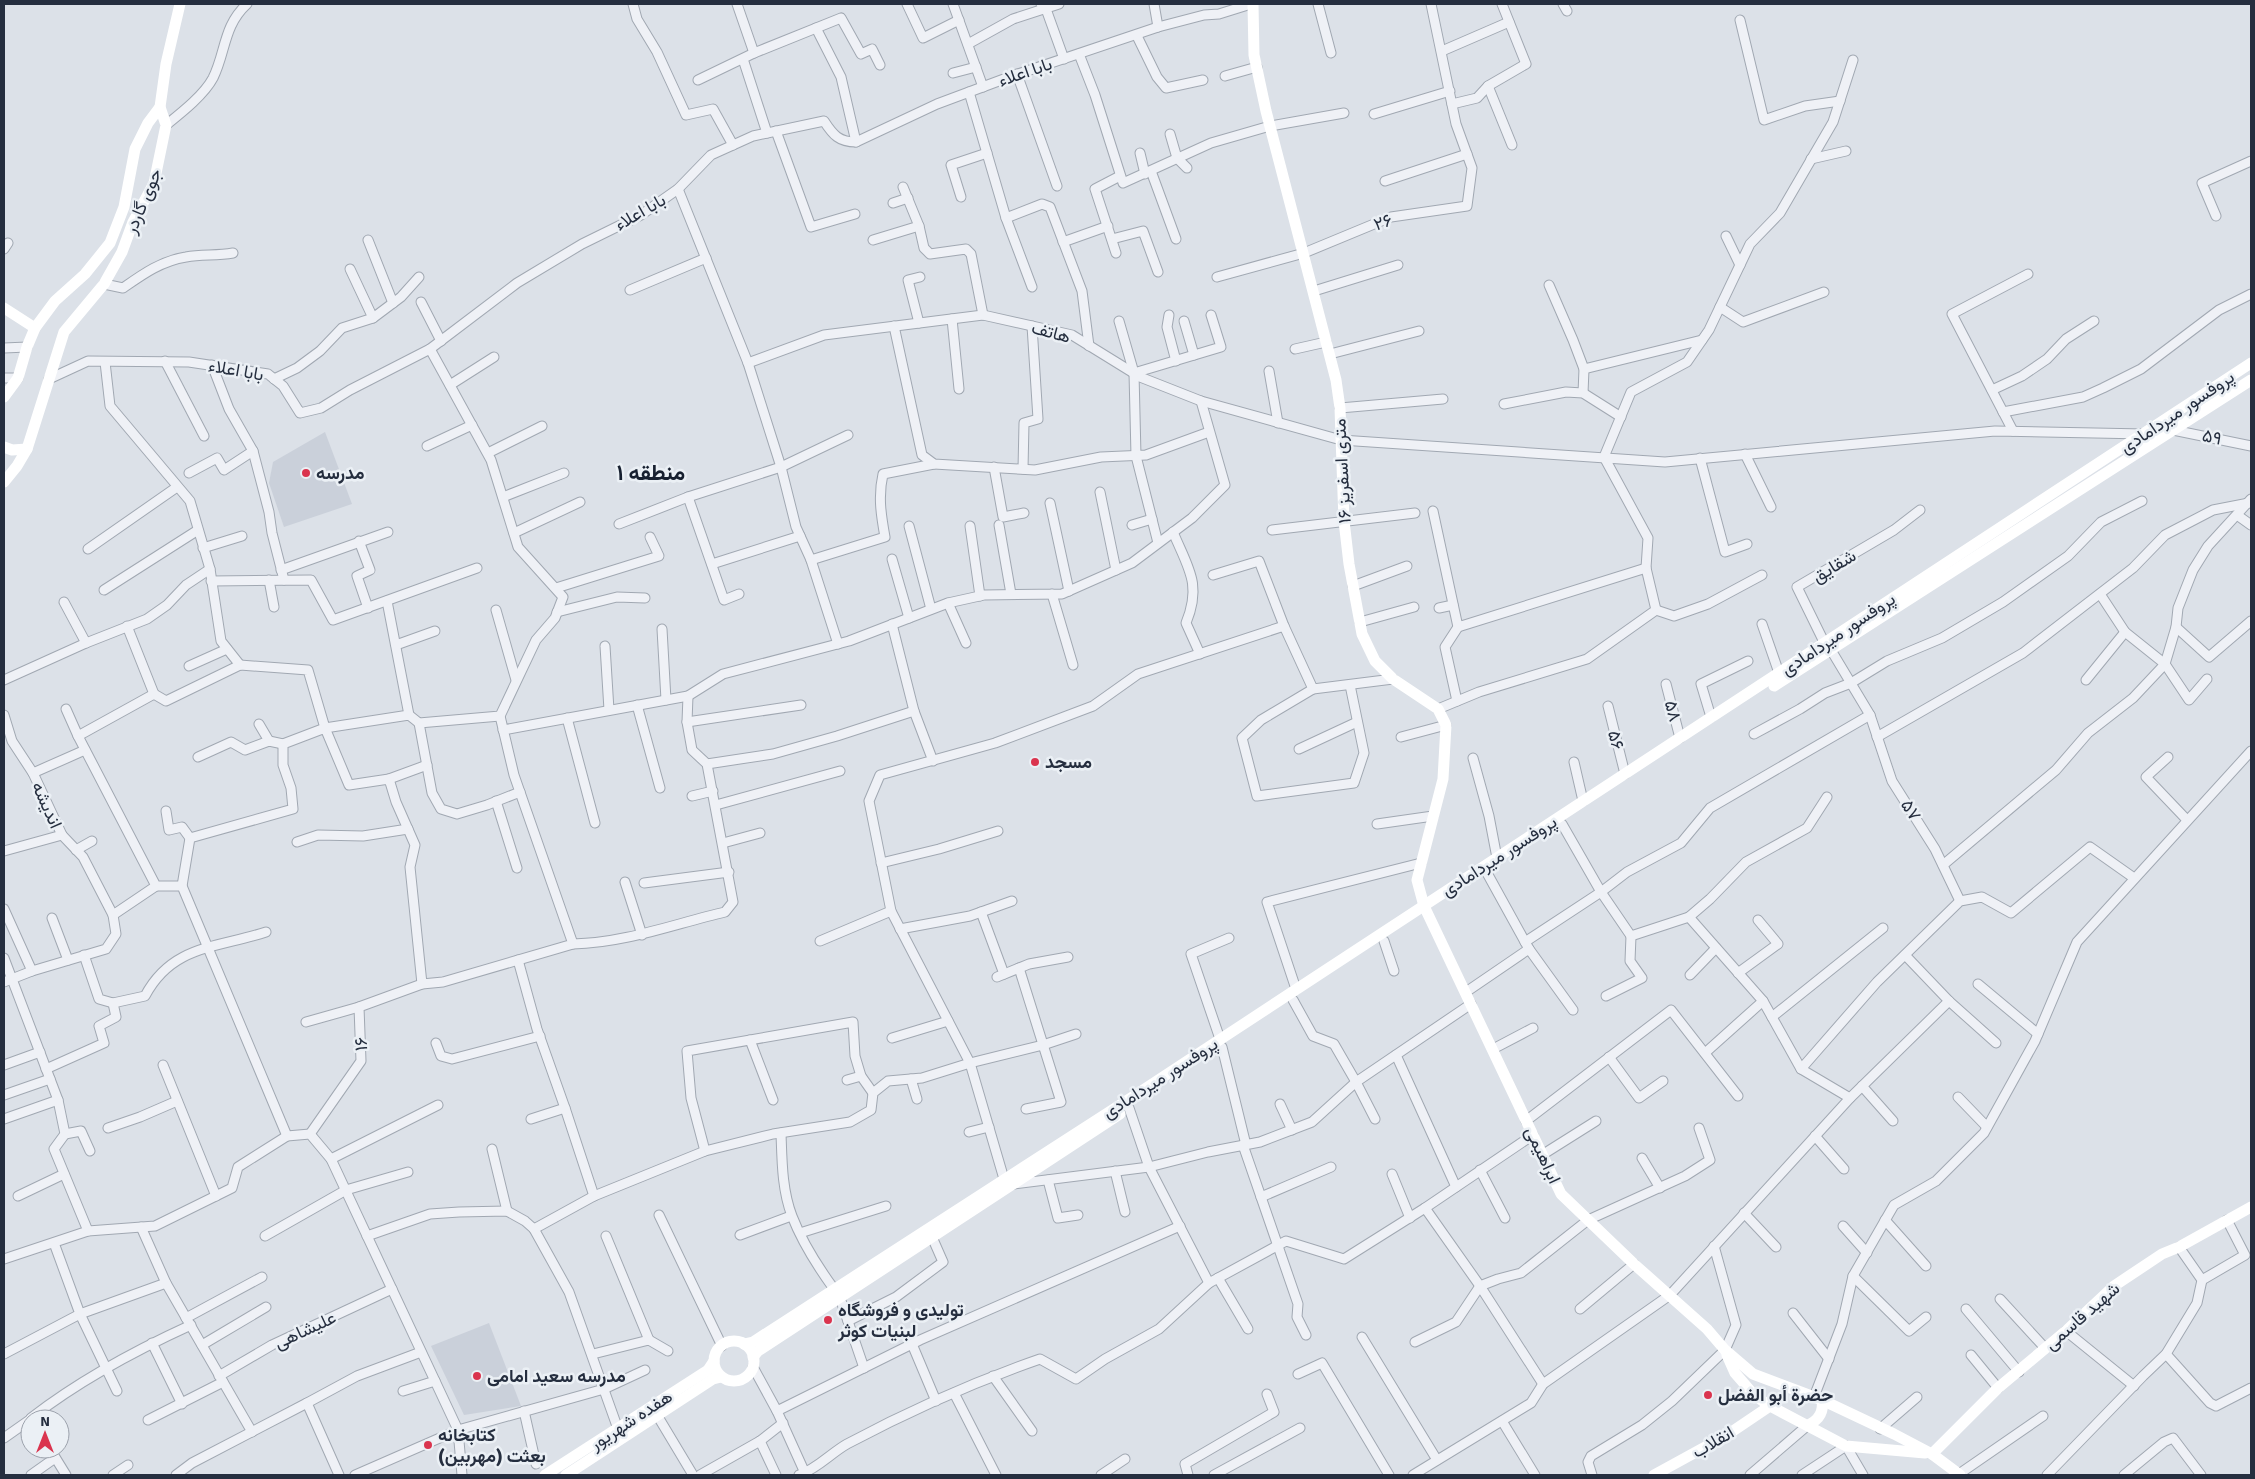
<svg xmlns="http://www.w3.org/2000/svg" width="2255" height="1479" font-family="Signika,Vazirmatn,sans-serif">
<rect width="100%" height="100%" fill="#dce1e8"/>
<!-- built -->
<g fill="#cad0da">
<polygon points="325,432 352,504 284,527 269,483 273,462"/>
<polygon points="489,1323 521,1406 464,1415 431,1346"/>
</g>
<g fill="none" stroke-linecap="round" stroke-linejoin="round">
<defs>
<g id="street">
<polyline points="633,4 637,19 657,52 686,115 713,109 733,145"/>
<polyline points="737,4 754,53"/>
<polyline points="907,4 923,38 959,20"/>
<polyline points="953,4 983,87"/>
<polyline points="1041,4 1046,9 1064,59"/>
<polyline points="1154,4 1158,27"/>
<polyline points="1318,4 1331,53"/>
<polyline points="1563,4 1567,11"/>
<polyline points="1740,20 1764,120 1805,106 1840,101"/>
<polyline points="816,28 841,77 856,142"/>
<polyline points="1137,36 1157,77 1166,88 1203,80"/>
<polyline points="968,44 1013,19 1059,4"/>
<polyline points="1442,51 1509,22"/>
<polyline points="1079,54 1095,95 1123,183 1211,143 1270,126 1344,113"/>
<polyline points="743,59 767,133"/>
<polyline points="953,73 976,67"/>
<polyline points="1017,74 1057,186"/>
<polyline points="1225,76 1257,67"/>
<polyline points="698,80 754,53 841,18 861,54 872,49 880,65"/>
<polyline points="1488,86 1512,145"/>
<polyline points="969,92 1006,218 1032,287"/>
<polyline points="1452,104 1477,98 1488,86 1526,64 1502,4"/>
<polyline points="1374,114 1450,91"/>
<path d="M166 125C181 113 204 95 213 78 226 52 223 26 247 4"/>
<polyline points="776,131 811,227 855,214"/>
<polyline points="1170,134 1177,158 1187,168"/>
<polyline points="1140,153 1145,174"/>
<polyline points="1811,159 1846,151"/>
<polyline points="1151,171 1176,239"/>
<polyline points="1385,181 1467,154"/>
<polyline points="903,187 919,226 924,248 930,254 966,249 971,254 983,315"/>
<polyline points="678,189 748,363 781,467 796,527 811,560 838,644"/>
<polyline points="961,197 951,165 987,153"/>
<polyline points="893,203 908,198"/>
<polyline points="2216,216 2202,183 2251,161"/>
<polyline points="1006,218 1042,204 1050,207 1082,291 1089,346"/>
<polyline points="1726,236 1740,265"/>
<polyline points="1112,239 1143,231 1158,272"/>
<polyline points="368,240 393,303"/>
<polyline points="873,240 919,226"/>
<polyline points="1063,242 1108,226"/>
<polyline points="4,249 8,243"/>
<polyline points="1116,253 1095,189 1120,176"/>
<polyline points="350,269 373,318"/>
<polyline points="1217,277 1304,253 1391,217 1467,206 1472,168 1456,124 1431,4"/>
<path d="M104 284 123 288C143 274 161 261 186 257 202 254 216 256 233 253"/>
<polyline points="1549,285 1573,340 1584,369 1583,393"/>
<polyline points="630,290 706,258"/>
<polyline points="1314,291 1398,265"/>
<polyline points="421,302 441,341"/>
<polyline points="1720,307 1743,322 1824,292"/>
<polyline points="1169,315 1167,327 1176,361"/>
<polyline points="952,319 959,389"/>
<polyline points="1119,321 1134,373 1136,456 1158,543"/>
<polyline points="1184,321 1194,355"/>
<polyline points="919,323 908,280 920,277"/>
<polyline points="894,326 922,455 934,464 1035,470 1101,457 1146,455 1209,432"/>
<polyline points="4,348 27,347"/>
<polyline points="430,349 491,460 518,547 563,597 555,618 536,640 500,716 419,723 409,715 325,728 308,670 240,665 166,701 154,694 78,736 156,886 182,886 287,1136 310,1134 331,1159 458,1430 462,1475"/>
<polyline points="1295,349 1326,342"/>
<polyline points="1330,354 1419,331"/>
<polyline points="165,361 204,436"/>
<polyline points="105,362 110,406 190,501 210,569 221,641 240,665"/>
<polyline points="748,363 824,335 983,315 1072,335 1140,377 1201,401 1341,440 1665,462 1995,431 2145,434"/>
<polyline points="212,365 229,409 253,451 269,512 272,533 284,580"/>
<polyline points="1584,369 1702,340"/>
<polyline points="1269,371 1278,423"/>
<polyline points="1134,373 1221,347 1211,315"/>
<polyline points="4,378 18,378"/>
<path d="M49 379 88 361 189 362 268 374 283 386 300 413 321 408 350 390 430 349 517 283 582 244 641 215 678 189 711 155 753 136 824 121C833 135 839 142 856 142L937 104 1012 76 1158 27 1204 15 1219 14 1251 4"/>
<polyline points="274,379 297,368 320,351 342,328 373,318 401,297 419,277"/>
<polyline points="450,385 494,357"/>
<polyline points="1992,390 2022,376 2047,359 2066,339 2094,321"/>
<polyline points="1504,404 1566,392 1583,393 1621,417"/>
<polyline points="1340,408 1443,399"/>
<polyline points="2003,412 2083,397 2103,388 2141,369 2219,310 2251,294"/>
<polyline points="2173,430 2251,446"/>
<polyline points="2013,431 1952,314 2028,274"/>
<polyline points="427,446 472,425"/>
<polyline points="488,453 542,426"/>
<polyline points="1745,454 1771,507"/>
<polyline points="1700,458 1725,552 1747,544"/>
<polyline points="994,467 1003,517 1024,513"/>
<polyline points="1023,469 1024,423 1038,419 1032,326"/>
<polyline points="189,473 217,458 224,470 253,451"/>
<polyline points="1100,492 1116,570"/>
<polyline points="503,497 564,473"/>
<polyline points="688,497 724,600 739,594"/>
<polyline points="1050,503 1069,591"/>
<polyline points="1433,511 1458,627 1646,568 1656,610 1587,659 1479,692 1438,709"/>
<polyline points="2237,515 2251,525"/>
<polyline points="619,524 688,497 781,467 848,435"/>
<polyline points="999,525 1011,594"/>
<polyline points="1132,525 1152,519"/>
<polyline points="909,526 931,609"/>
<polyline points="970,526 980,596"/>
<polyline points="1272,530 1415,513"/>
<path d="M1173 532C1188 568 1202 584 1186 623L1200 654"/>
<polyline points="514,533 580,502"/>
<polyline points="359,541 370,570 357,576 368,608"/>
<polyline points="203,548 242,536"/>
<polyline points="88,549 177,487"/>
<polyline points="892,559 909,618"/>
<path d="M811 560 885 537C881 515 878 496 883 474L934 464"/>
<polyline points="712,564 800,536"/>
<polyline points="1646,568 1648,538 1604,457 1631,392 1687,362 1709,330 1750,244 1780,213 1833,122 1853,60"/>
<polyline points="281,570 388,532"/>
<polyline points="1213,575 1259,561 1284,626"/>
<polyline points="269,580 274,607"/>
<polyline points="211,581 311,580 333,620 477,568"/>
<polyline points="1353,586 1407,566"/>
<polyline points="556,588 659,556 650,537"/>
<polyline points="104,590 198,530"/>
<polyline points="1052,594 1073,665"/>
<polyline points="2100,594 2125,632 2165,664 2189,700 2207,679"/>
<polyline points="387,601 409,715"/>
<polyline points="64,602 86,643"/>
<polyline points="948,603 966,643"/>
<polyline points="1439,608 1453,605"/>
<polyline points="496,610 516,680"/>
<polyline points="1656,610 1674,616 1708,604 1762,575"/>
<polyline points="557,612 617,597 645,598"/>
<polyline points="1360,622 1414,607"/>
<polyline points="892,624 914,711 933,761"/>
<polyline points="1762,624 1779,673"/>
<polyline points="127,626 154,694"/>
<polyline points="2176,627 2209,657 2251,621"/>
<polyline points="662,629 666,700"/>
<polyline points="1824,642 1797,587 1894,530 1920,510"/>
<polyline points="396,645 435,631"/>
<polyline points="605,646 609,710"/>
<polyline points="1831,650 1870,715 1892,781 1935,849 1960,901"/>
<polyline points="189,666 227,649"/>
<polyline points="4,680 86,643 147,619 167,605 186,585 210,569"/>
<polyline points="2086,680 2125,632"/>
<polyline points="1666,684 1680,738"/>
<polyline points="1313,689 1261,720 1242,738 1257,796 1354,783 1364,753 1350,685"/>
<polyline points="1457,701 1445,647 1458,627"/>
<polyline points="637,705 660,788"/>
<polyline points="1608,706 1625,774"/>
<polyline points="66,709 78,736"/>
<polyline points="4,715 12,741 33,773"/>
<polyline points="1711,717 1701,684 1748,661"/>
<polyline points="567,718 595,823"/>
<polyline points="687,722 801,705"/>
<polyline points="419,723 432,793 441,809 457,814 487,805 520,792"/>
<polyline points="259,724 269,741"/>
<polyline points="503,730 688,696 723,674 849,641 948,603 984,595 1062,594 1132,563 1192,518 1225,485 1201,401"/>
<polyline points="1754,734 1800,709 1825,693 1851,683 1887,661 1942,638 2003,602 2068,556 2101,522 2142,501"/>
<polyline points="1401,737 1446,725"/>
<polyline points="1877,737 2023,653 2133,568 2165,535 2213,510 2249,503"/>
<polyline points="1299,749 1357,722"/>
<polyline points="198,757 231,742 245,750 269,741 283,744"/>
<polyline points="2168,757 2146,777 2187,820"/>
<polyline points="1473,758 1489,816 1497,858"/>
<polyline points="1574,762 1583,801"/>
<polyline points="707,764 773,754 837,736 914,711"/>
<polyline points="389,779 427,765"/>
<polyline points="692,796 713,791"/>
<polyline points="496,801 517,868"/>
<polyline points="716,805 840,771"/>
<polyline points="166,811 169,830 182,827 190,838"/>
<polyline points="1377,824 1433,816"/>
<polyline points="1562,824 1601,892 1631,936 1689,917 1710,899 1746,862 1807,828 1827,797"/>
<polyline points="62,835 83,857 113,915 156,886"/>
<polyline points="297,842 318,835 363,836 408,829"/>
<polyline points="723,843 760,833"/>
<polyline points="76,850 92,841"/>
<polyline points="4,851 62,835 33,773 85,750"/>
<polyline points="881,863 939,849 998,831"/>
<polyline points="1943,865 2056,770 2088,733 2133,698 2165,664 2176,627 2178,608 2193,570 2208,546 2251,499"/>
<polyline points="625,882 642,935"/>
<polyline points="644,883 729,872"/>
<polyline points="182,886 190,838 293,809 291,788 283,765 283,744 325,728 349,785 389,779 396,802 415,845 410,867 422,984"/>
<polyline points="4,909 32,971 4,982"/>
<polyline points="981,912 1004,974"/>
<polyline points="1689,917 1763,1001 1801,1069 1850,1098"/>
<polyline points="52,918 68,960"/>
<polyline points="900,929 970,916 1012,901"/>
<polyline points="820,941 891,911"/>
<polyline points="1384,941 1394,971"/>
<polyline points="1525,942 1601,892 1627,872 1681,843 1710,808 1870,715"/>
<path d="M573 944C625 943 674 924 725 912L733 902 707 764 692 750 687 722 688 696"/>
<polyline points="1529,949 1573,1010"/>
<path d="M84 955 99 999 113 1003 145 996C172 945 217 948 266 932"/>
<polyline points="1905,955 1949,1001 1996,1043"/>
<polyline points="4,958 58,1100 65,1134 54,1149 88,1231"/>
<polyline points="518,960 537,1029 565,1108 531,1119"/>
<polyline points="1019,968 1061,1102 1026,1109"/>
<polyline points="32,971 106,949 116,934 113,915"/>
<polyline points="1738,973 1778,944 1758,920"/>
<polyline points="1690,975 1716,948"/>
<polyline points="997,977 1029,964 1068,957"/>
<polyline points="1978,984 2038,1034"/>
<polyline points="1296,989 1267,902 1421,863"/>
<polyline points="1466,992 1529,949 1487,873"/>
<polyline points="1606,996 1642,978 1630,961 1631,936"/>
<polyline points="1293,1000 1313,1036 1334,1044 1356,1082 1471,1004"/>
<polyline points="1772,1017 1883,928"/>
<polyline points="306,1022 359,1007"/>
<polyline points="892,1038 948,1021"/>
<polyline points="1220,1039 1191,954 1229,938"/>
<polyline points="750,1040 773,1100"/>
<polyline points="436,1043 441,1056 452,1059 540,1036"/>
<polyline points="1222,1047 1246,1145"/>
<polyline points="1493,1049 1533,1028"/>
<polyline points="1705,1053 1763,1001"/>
<polyline points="1396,1055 1456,1187"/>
<polyline points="1609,1057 1639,1098 1663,1081"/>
<polyline points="4,1065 40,1052"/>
<polyline points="163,1065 216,1196"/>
<polyline points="46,1069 104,1043 99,1026 116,1017 113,1003"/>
<polyline points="1801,1069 1877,982 1960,901 1982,897 2011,913 2090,847 2134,878"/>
<polyline points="911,1079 917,1099"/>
<polyline points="847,1080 861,1076"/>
<polyline points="1862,1086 1893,1121"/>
<polyline points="4,1095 50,1079"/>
<polyline points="1958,1097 1987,1127"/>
<polyline points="1280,1104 1292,1130"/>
<polyline points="565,1108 594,1196"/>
<polyline points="1129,1108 1149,1167 1209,1283"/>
<polyline points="4,1119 58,1100"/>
<polyline points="1526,1121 1671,1010 1738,1096"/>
<polyline points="108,1128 140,1117 177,1101"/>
<polyline points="969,1132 989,1127"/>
<path d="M781 1133C782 1161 782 1190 792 1216 802 1242 818 1267 834 1289"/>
<polyline points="65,1134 81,1131 90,1151"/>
<polyline points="310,1134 361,1061 359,1007 422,984 443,982 573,944 514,775 500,716"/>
<polyline points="1815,1136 1844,1169"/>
<polyline points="1243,1145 1298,1304 1297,1317 1306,1335"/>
<polyline points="492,1149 507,1211"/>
<polyline points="705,1151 691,1098 687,1051 853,1022 855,1056 861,1076 873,1093"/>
<polyline points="1542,1155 1596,1121"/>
<polyline points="1642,1158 1660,1188"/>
<polyline points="331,1159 438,1105"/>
<polyline points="1480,1170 1505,1218"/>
<polyline points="1115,1171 1125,1212"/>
<polyline points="1392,1174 1410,1218"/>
<polyline points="1004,1179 970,1063 891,911 869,801 880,775 995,743 1093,706 1138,674 1284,626 1313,689 1393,679"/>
<polyline points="1048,1180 1058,1218 1078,1215"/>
<polyline points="1014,1184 1149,1167 1208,1152 1260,1142 1312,1122 1356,1082 1375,1119"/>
<polyline points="18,1196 64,1174"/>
<polyline points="1261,1197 1331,1167"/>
<polyline points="1425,1208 1480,1286 1543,1384"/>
<polyline points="1744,1213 1776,1247"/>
<polyline points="659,1215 722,1346"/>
<polyline points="1885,1220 1926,1266"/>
<polyline points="1843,1226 1867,1253"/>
<polyline points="141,1227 166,1283 252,1432"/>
<polyline points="534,1229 594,1196 705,1151 773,1134 850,1122 871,1110 873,1093 888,1081 922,1078 970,1063 1043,1045 1076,1034"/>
<polyline points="800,1233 886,1206"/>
<polyline points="740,1235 791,1216"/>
<polyline points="265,1236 346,1190 408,1172"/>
<polyline points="367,1236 430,1214 459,1212 507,1211 525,1221 534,1229 569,1292 618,1429"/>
<polyline points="606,1236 649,1340"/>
<polyline points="4,1259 88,1231 155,1226 232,1188 238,1167 287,1136"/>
<polyline points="1853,1276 1909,1331 1926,1317"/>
<polyline points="1218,1278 1248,1329"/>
<polyline points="2202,1280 2245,1255 2227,1220"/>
<polyline points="840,1298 864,1368"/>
<polyline points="2000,1299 2045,1348"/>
<polyline points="1580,1309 1634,1264"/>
<polyline points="1966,1309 2019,1372"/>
<polyline points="1793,1313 1829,1359"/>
<polyline points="186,1318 262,1277"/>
<polyline points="848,1321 896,1297 943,1262 932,1237"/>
<polyline points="2066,1331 2134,1386"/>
<polyline points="1362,1337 1437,1460"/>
<polyline points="1415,1342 1456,1322 1480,1286 1498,1279 1521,1273 1588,1220 1685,1176 1710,1160 1699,1128"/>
<polyline points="152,1343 182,1404"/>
<polyline points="912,1344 936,1401"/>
<polyline points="202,1345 266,1307"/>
<polyline points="4,1354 80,1314 54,1243"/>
<polyline points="593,1354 649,1340 668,1351"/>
<polyline points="2166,1354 2210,1403 2216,1406 2251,1388"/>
<polyline points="1971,1355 1998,1388"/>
<polyline points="753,1367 777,1411"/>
<polyline points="1298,1374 1322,1363 1389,1475"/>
<polyline points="219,1376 272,1345 392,1289"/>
<polyline points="993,1376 1032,1431"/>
<polyline points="117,1391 80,1314 166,1283"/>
<polyline points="403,1391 435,1381"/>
<polyline points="954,1393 996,1475"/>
<polyline points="1814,1397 1842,1324 1853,1276 1894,1205 1936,1181 1984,1133 2035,1041 2077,942 2251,751"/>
<polyline points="307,1403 357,1376 421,1352"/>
<polyline points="524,1411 536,1464"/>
<polyline points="657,1415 693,1475"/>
<path d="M31 1418C80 1380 134 1351 191 1325"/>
<polyline points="148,1420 223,1382"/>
<polyline points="1502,1421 1535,1475"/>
<polyline points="1880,1429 1917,1397"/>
<polyline points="4,1438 31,1419"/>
<polyline points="760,1441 776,1475"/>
<polyline points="50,1449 66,1475"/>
<polyline points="805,1473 777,1411 920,1340 1180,1226"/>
<polyline points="1959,1474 2043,1416"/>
<polyline points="31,1475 55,1458"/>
<polyline points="113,1475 128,1465"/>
<polyline points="176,1475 192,1463 307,1403 339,1475"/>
<polyline points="355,1475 458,1430 604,1389 645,1370"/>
<polyline points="700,1475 760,1441 783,1423"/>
<path d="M799 1475C817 1469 831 1453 847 1444 909 1411 974 1382 1040 1359L1076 1379 1105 1359 1159 1329 1209 1283 1286 1241 1344 1259 1425 1208 1533 1135"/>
<polyline points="1101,1475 1125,1459"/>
<polyline points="1188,1475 1185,1464 1274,1412 1267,1394"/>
<polyline points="1214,1475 1300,1428"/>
<polyline points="1413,1475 1531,1403 1543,1384 1670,1295 1850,1098 1949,1001"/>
<polyline points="1592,1475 1588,1462 1591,1456 1642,1425 1672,1401 1725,1350 1736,1325 1714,1246"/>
<polyline points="1750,1475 1808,1425"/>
<polyline points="1802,1475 1846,1446 1863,1475"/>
<polyline points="2047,1475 2143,1376 2166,1354 2197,1303 2202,1280 2179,1247"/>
<polyline points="2124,1475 2164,1442 2173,1438 2201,1475"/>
</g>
</defs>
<!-- street casing -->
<use href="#street" stroke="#a1a8b2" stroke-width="11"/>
<!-- street -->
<use href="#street" stroke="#eff1f6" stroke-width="9"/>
<!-- secondary -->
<g stroke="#fff" stroke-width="11">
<polyline points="1253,4 1254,55 1266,111 1336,380 1340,408 1344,521 1349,564 1362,634 1375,661 1393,679 1438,709 1446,725 1443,779 1417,880 1424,906 1561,1194 1634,1264 1707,1329 1725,1350 1753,1374 1822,1400 1894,1434 1932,1454 1960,1475"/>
<polyline points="4,308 35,328"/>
<polyline points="4,397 18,378 27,347 35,328 55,301 85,274 110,243 124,207 135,149 148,123 160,107"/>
<polyline points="4,447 12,450 27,449"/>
<polyline points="4,482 17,466 27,449 64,332 104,284 122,252 133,222 154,183 166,125 160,107 166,64 180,4"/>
<polyline points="1774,686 2251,380"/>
<circle cx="734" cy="1361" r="20"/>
<polyline points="744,1344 753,1342 1140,1092 2251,363"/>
<polyline points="1727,1355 1735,1373 1754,1395 1770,1406 1846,1446 1925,1453"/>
<polyline points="753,1357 758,1351 1120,1114"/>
<path d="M1808 1425C1819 1420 1824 1412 1822 1400"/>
<polyline points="1932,1454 1998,1388 2066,1331 2114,1286 2162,1254 2179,1247 2251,1207"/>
<polyline points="545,1475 708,1370 714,1361"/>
<polyline points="566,1475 713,1379 721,1377"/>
<polyline points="1654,1475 1727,1435 1770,1406"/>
</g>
</g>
<!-- markers -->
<g fill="#da344e" stroke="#ebf0f5" stroke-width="2">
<circle cx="306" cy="473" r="5"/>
<circle cx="1035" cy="762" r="5"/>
<circle cx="828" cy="1320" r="5"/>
<circle cx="477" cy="1376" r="5"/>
<circle cx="1708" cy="1395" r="5"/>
<circle cx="428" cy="1445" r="5"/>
</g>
<g text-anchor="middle" stroke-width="5" stroke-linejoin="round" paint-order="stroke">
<!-- street labels -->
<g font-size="18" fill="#252e3f" stroke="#ebf0f5">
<text transform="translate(1025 72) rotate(-19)" y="6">بابا اعلاء</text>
<text transform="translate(143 201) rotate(-67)" y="6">جوی گاردر</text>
<text transform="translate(640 212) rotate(-30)" y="6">بابا اعلاء</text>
<text transform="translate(1383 222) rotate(-19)" y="6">۲۶</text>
<text transform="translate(1051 332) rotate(15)" y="6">هاتف</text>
<text transform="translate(236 370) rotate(10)" y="6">بابا اعلاء</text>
<text transform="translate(2177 412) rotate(-34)" y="6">پروفسور میردامادی</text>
<text transform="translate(2212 437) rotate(12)" y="6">۵۹</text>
<text transform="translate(1342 471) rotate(-93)" y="6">۱۶ متری اسفریز</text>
<text transform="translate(1834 566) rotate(-31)" y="6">شقایق</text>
<text transform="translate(1838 634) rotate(-34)" y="6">پروفسور میردامادی</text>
<text transform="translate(1673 711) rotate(75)" y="6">۵۸</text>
<text transform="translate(1616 740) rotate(75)" y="6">۵۶</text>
<text transform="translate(47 805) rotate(66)" y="6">اندیشه</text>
<text transform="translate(1911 810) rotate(58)" y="6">۵۷</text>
<text transform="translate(1499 856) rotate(-33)" y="6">پروفسور میردامادی</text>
<text transform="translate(361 1044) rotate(-93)" y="6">۱۶</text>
<text transform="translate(1160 1078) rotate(-33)" y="6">پروفسور میردامادی</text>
<text transform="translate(1543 1155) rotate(65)" y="6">ابراهیمی</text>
<text transform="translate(2082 1316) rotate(-41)" y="6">شهید قاسمی</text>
<text transform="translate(305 1330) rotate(-25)" y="6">علیشاهی</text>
<text transform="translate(631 1420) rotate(-33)" y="6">هفده شهریور</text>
<text transform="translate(1713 1442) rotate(-30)" y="6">انقلاب</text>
</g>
<!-- poi labels -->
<g font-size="18" font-weight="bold" fill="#252e3f" stroke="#ebf0f5" text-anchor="start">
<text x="316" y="479">مدرسه</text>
<text x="1045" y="768">مسجد</text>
<text x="838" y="1316">تولیدی و فروشگاه<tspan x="838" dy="21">لبنیات کوثر</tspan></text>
<text x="487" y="1382">مدرسه سعید امامی</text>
<text x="1718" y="1401">حضرة أبو الفضل</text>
<text x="438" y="1441">کتابخانه<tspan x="438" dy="21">بعثت (مهربین)</tspan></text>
</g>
<!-- district labels -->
<g font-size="22" font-weight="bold" fill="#172030" stroke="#ebf0f5">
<text x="651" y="480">منطقه ۱</text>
</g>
</g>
<!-- border -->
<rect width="2255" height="1479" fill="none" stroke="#252e3f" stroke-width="10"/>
<!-- north arrow -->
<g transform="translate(45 1434)"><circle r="24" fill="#ebf0f5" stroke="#9ca2ac"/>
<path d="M0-4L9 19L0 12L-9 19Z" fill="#da344e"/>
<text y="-8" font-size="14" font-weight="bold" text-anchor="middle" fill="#252e3f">N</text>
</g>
</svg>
